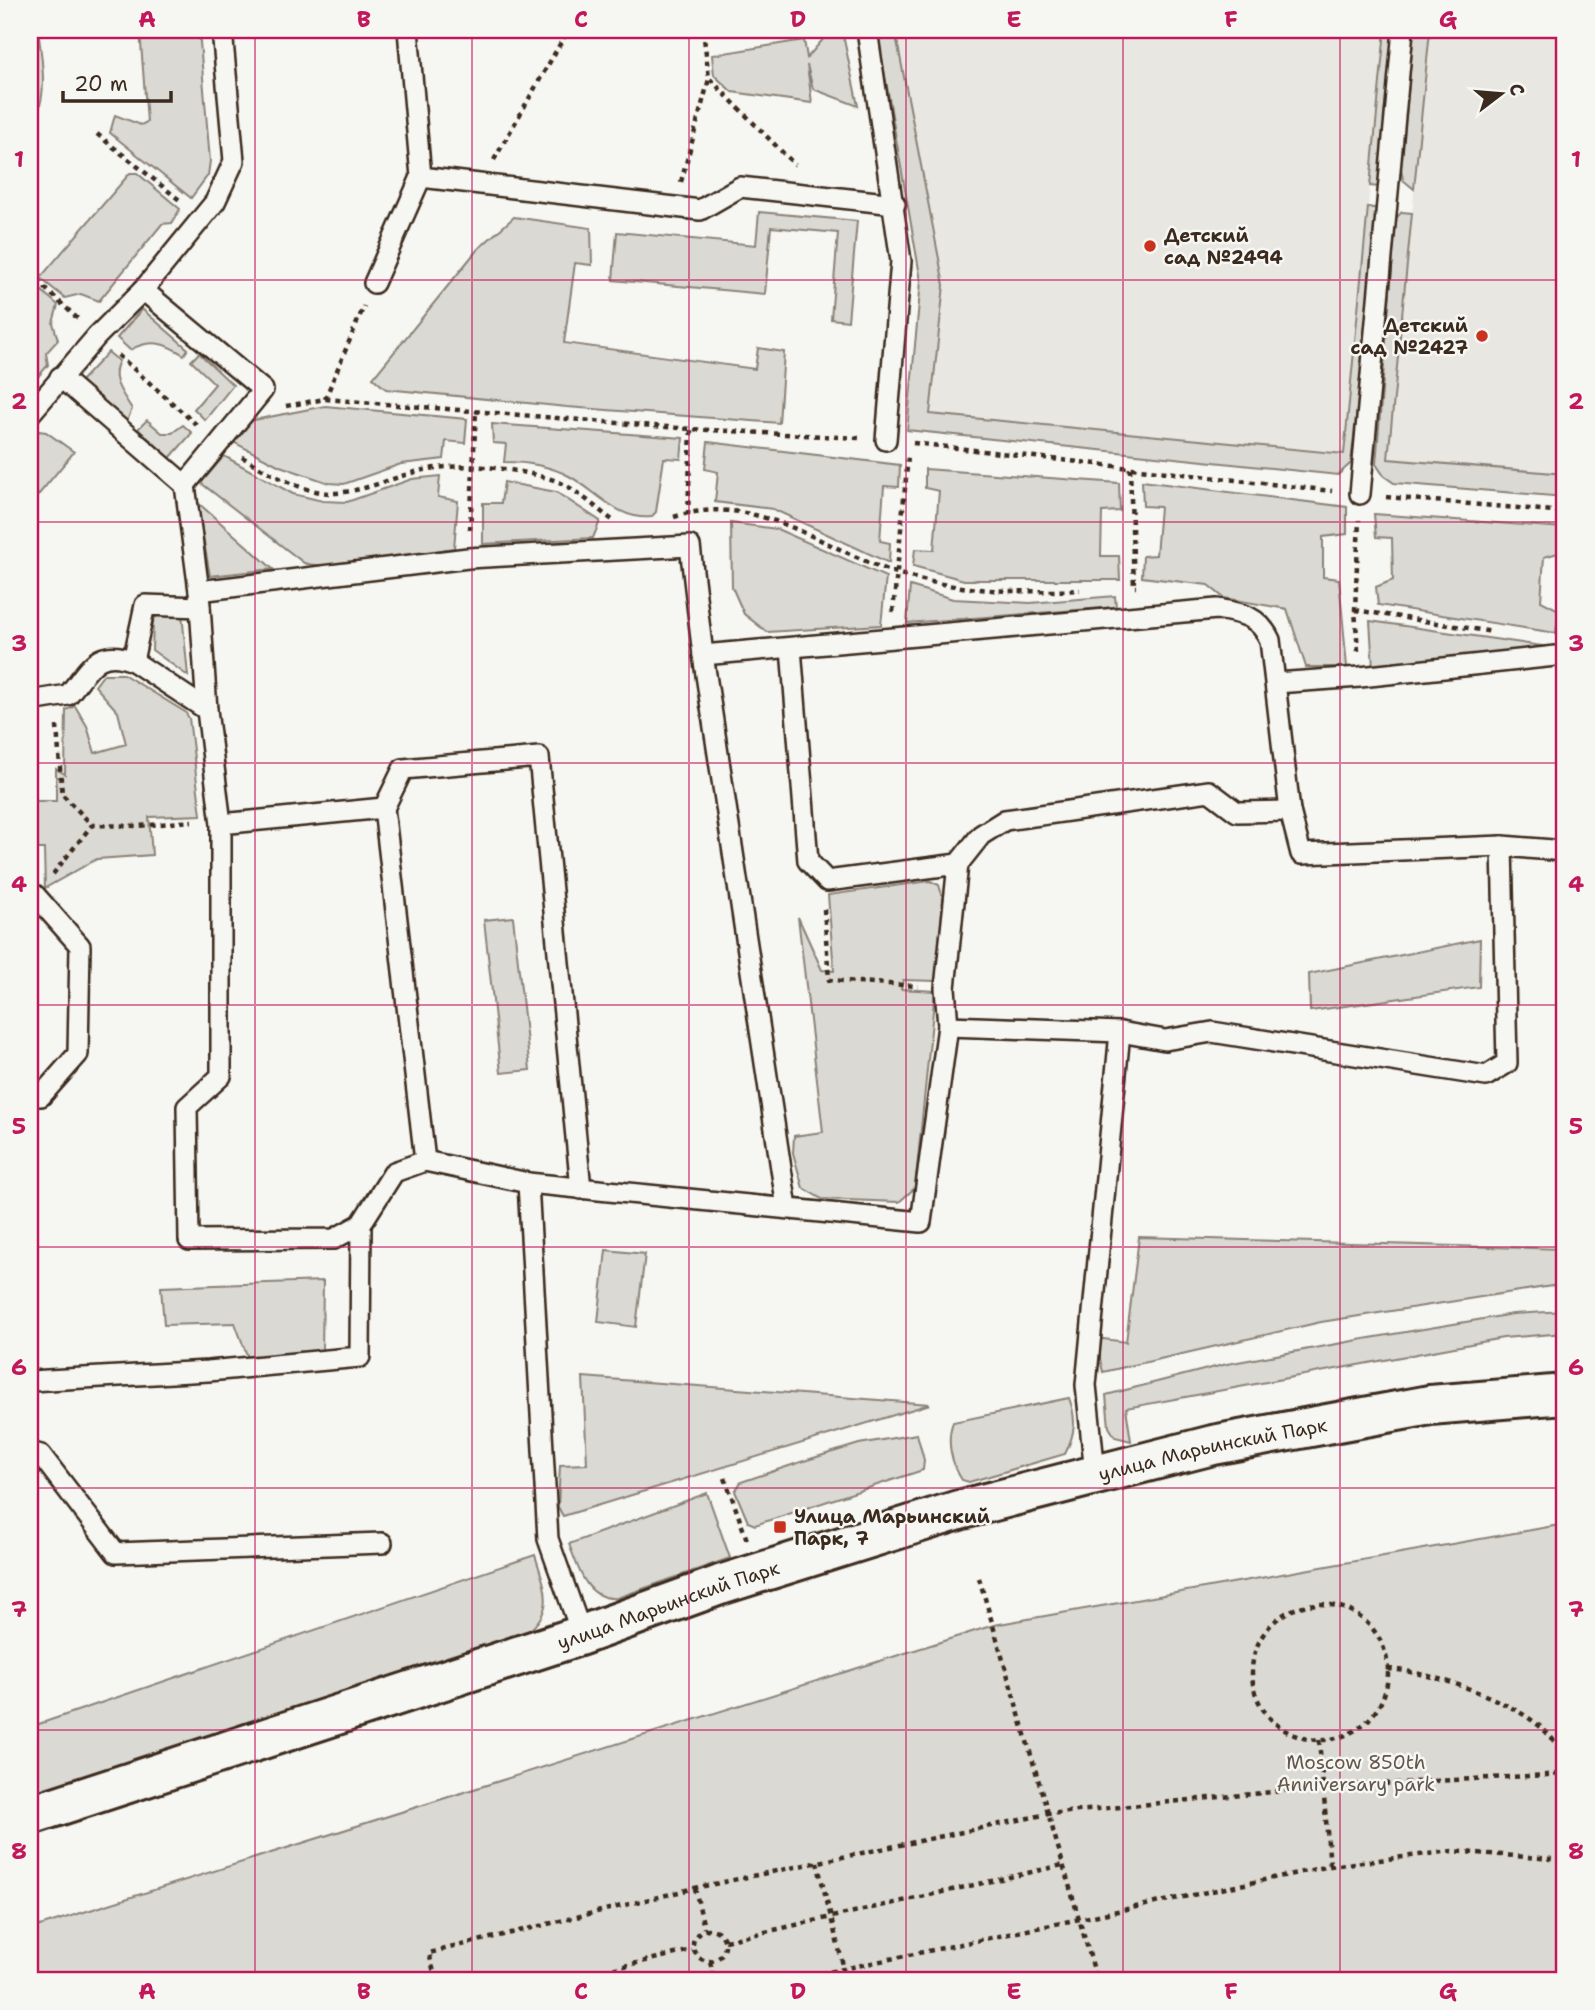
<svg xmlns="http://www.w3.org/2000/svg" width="1595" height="2010" font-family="'Shantell Sans',sans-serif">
<rect width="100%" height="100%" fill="#f6f6f2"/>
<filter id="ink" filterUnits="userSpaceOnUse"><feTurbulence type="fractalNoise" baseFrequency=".0143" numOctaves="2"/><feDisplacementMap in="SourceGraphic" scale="14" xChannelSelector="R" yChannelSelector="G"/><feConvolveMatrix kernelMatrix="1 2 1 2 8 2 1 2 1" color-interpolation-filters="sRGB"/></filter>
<g filter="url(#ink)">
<!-- built -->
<g fill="#e8e7e2">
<polygon points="895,30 1385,30 1344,454 930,414 944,285"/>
<polygon points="1430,30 1565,30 1565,474 1388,459"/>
</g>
<!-- green -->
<g fill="#dad9d3" stroke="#8a8278" stroke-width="2">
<path d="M30 30H38C42 59 50 102 30 125Z"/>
<polygon points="140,30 199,30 210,161 208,175 191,198 110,133 115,115 141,125 147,122"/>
<polygon points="831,30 842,30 858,106 813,89 807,65 812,103 732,92 714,75 712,55 804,40 807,58"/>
<polygon points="877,30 895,30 944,285 930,414 1344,454 1368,207 1379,209 1351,463 1338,475 907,430 921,281"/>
<polygon points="1385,30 1393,30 1379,187 1370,186"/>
<polygon points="1414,30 1430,30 1414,189 1403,180 1401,168"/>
<polygon points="130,173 137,173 180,209 172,223 162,224 99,301 81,294 65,298 40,278"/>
<polygon points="759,212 857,221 848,321 831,319 838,233 771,227 765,294 613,280 617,232 756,245"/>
<polygon points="1402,212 1412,213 1388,459 1565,474 1565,497 1394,483 1384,476 1376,464 1396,218"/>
<polygon points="514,217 591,228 592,265 575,263 564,343 755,369 758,348 784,352 779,423 567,407 386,389 373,378 477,250"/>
<polygon points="35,285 58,305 53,323 58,340 46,353 48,365 30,386 30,291"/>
<path d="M142 309 188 349 184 355C165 343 150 338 130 350L117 338Z"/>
<path d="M108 352 119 361C109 379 123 394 132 409L127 421 81 381Z"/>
<polygon points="199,353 233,385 205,420 194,409 215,384 191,361"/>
<polygon points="325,406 467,419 465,443 446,441 444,459 401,464 344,484 329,483 280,466 233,442 249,421"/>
<polygon points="147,420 162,433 172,433 183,425 192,433 170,458 138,429"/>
<path d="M492 424 683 438 681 459 664 458 656 512 651 517C617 520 597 491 569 476 548 465 527 462 504 462L506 444 493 443Z"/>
<polygon points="39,431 46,432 74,452 30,505 30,442"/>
<polygon points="708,442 900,465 899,487 884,486 880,541 890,543 889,563 773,509 715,502 718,472 705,469"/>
<path d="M224 456 293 494 323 501 347 502 412 479 440 476 438 497 458 501 454 548C422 553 330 572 304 563L201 483Z"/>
<polygon points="925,469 1119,483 1120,511 1102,512 1101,556 1119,556 1120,580 964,580 913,566 915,549 934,550 939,491 925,488"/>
<polygon points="1142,481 1347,507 1347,534 1323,537 1323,577 1339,579 1347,667 1306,667 1287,609 1224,598 1208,585 1142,577 1143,556 1156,555 1160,507 1143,506"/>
<polygon points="504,482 556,492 600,521 593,538 483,544 483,503 501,503"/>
<polygon points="197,502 273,569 210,576"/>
<polygon points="1374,514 1565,528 1565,551 1544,557 1541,601 1559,610 1556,633 1378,605 1376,587 1393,580 1392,538 1376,537"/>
<polygon points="731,523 777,529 886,577 881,625 767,632 744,614 732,587"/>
<polygon points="910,586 953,599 1030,603 1115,596 1116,607 907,623"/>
<polygon points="158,613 182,613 188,676 152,650 153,622"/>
<polygon points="1370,621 1549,647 1373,668"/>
<polygon points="104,674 123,674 185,712 189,718 201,815 149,817 152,855 97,859 45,888 44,849 30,849 30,801 56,801 56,769 65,774 66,710 75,706 87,726 95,753 126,744 118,712 95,686"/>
<polygon points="930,881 939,885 943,898 937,981 903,980 901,989 935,991 915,1188 899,1202 822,1199 803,1188 793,1153 794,1136 823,1132 798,917 822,970 834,971 828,895"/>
<polygon points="513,917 530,1070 501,1073 484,920"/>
<polygon points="1480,939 1479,987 1310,1011 1309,974"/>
<polygon points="1139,1237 1565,1249 1565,1284 1321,1322 1103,1372 1095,1338 1126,1342"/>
<polygon points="606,1250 645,1254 636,1327 598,1322"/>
<polygon points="323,1281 322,1354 248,1358 235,1323 164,1325 161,1287"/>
<polygon points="1565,1311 1565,1333 1503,1338 1126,1408 1131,1441 1115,1437 1109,1427 1106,1395 1227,1364 1364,1339 1513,1314"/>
<polygon points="583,1377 930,1404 563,1516 558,1507 560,1465 587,1464"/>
<path d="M1069 1398C1077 1419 1075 1434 1065 1454L969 1482 962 1480C951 1463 946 1440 953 1422Z"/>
<polygon points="917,1434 924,1460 923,1470 755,1525 748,1522 735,1491 741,1482 807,1460 859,1444"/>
<path d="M707 1493 730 1558 617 1598C586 1601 578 1567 569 1544Z"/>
<polygon points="1565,1524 1565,1980 30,1980 30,1929 994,1625"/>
<path d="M535 1555C545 1588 557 1610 525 1634L30 1795V1727Z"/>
</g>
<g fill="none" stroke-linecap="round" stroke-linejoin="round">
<defs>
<g id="service">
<polyline points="408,30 421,177 700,210 740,187 895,204"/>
<polyline points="867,30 901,261 886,440"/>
<polyline points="374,283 421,177"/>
<polyline points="143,290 263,390 185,485"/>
<polyline points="60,377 185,485 199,591"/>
<polyline points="30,414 97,336 143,290 215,202 234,161 222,30"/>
<polyline points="1360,494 1403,30"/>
<polyline points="791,648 808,861 827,881 958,864"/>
<path d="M703 655 1217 609C1242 613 1259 616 1270 640L1290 811 1301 854 1502 846 1565 851"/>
<polyline points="133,661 207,710"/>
<polyline points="1276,683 1360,677 1565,655"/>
<path d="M30 701 68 695C89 670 97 646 133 661L145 605 200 607"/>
<polyline points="384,808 403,769 539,757 581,1189"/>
<polyline points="221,824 384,808 425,1161"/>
<polyline points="30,895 35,895 80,946 78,1054 41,1096 30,1096"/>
<polyline points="948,1026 1120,1032 1165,1040 1212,1032 1486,1076 1507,1063 1502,846"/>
<polyline points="528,1183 548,1539 582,1635"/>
<polyline points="787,1208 703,655 690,546 468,558 199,591 207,710 221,824 221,1076 187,1107 189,1240 334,1239 361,1224 394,1172 425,1161 528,1183 921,1222 948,1026 945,988 958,864 981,835 1005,820 1209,791 1237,812 1290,811"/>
<polyline points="30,1381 208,1371 360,1357 361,1224"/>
<polyline points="30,1452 41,1455 116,1553 382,1543"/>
<polyline points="1095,1473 1086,1385 1120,1032"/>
</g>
<g id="secondary">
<path id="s1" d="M30 1815 582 1635 720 1585 959 1510 1213 1445 1430 1405 1565 1394"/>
</g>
</defs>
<!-- service casing -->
<use href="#service" stroke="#3b2a1e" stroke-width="24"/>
<!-- secondary casing -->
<use href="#secondary" stroke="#3b2a1e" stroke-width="44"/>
<!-- path -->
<g stroke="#3b2a1e" stroke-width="4.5" stroke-dasharray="5 5" stroke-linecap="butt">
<polyline points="703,30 709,78 795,165"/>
<polyline points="97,134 182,202"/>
<polyline points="494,160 568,30"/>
<polyline points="681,182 709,79"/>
<polyline points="30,274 78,319"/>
<polyline points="118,355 198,426"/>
<polyline points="325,399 364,306"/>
<polyline points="286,406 325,399 691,429 859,438"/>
<polyline points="913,443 1332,491"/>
<path d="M242 457C268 472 300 492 331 493 360 493 391 478 419 471 459 462 508 467 547 478 573 484 593 507 614 521"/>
<polyline points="1130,468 1134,587 1136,587"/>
<polyline points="1386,497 1565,512"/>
<polyline points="688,515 691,429"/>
<path d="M674 517C758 490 825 551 900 574 960 592 1019 593 1080 590"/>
<polyline points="470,530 476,410"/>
<polyline points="1355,610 1493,632"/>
<polyline points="893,612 908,457"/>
<polyline points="1358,651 1355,610 1359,520"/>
<polyline points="57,726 62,794 92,825 139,826 192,821"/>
<polyline points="53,874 92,825"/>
<polyline points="824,909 829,980 918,986"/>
<polyline points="725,1478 747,1540"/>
<polyline points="979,1578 1097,1980"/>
<circle cx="1320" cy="1672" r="68"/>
<path d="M1388 1669C1430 1671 1546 1708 1560 1753 1568 1781 1562 1830 1560 1860"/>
<polyline points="1319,1740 1330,1866"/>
<polyline points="817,1862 844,1969"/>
<polyline points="695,1888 704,1928"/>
<circle cx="709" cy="1945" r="16"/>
<polyline points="725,1941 1063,1865"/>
<polyline points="710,1962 715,1980"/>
<polyline points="436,1980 429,1953 695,1888 1048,1814 1323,1787 1565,1774"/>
<polyline points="565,1980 692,1950"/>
<polyline points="791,1980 1330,1866 1452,1851 1565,1860"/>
</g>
<!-- service -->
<use href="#service" stroke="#f6f6f2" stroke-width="19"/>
<!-- secondary -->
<use href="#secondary" stroke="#f6f6f2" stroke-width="38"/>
</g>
</g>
<!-- grid -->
<path fill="none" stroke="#c2185b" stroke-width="2" stroke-opacity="0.55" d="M255 30V1980M472 30V1980M689 30V1980M906 30V1980M1123 30V1980M1340 30V1980M30 280H1565M30 522H1565M30 763H1565M30 1005H1565M30 1247H1565M30 1488H1565M30 1730H1565"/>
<!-- markers -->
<g fill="#c8321e" stroke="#f6f6f2" stroke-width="2.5">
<circle cx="1150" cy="246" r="7"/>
<circle cx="1482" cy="336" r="7"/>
<rect x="773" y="1520" width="14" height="14" rx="3.5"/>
</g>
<g text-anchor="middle" stroke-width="5" stroke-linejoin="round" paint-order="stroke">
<!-- poi labels -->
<g font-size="19" font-weight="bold" fill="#3b2a1e" stroke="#f6f6f2" text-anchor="start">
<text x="1164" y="242">Детский<tspan x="1164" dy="22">сад №2494</tspan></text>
<text x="1468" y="332" text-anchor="end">Детский<tspan x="1468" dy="22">сад №2427</tspan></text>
<text x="794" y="1523">Улица Марьинский<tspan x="794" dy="22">Парк, 7</tspan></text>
</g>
<!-- street labels -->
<g font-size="19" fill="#3b2a1e" stroke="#f6f6f2">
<text dy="7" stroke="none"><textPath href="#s1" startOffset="1239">улица Марьинский Парк</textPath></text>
<text dy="7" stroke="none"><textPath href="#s1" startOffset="672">улица Марьинский Парк</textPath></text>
</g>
<!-- park labels -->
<g font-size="19" fill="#63564b" stroke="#f6f6f2">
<text x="1356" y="1769">Moscow 850th<tspan x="1356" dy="22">Anniversary park</tspan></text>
</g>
</g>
<!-- margin -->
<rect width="1595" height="2010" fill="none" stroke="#f6f6f2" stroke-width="77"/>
<!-- north arrow -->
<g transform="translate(1501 94) rotate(74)" stroke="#f6f6f2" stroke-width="5" paint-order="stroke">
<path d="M0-5L12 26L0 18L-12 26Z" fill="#3b2a1e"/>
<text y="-10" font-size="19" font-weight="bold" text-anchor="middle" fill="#3b2a1e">С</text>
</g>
<!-- scale -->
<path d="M63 91v10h108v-10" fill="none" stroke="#3b2a1e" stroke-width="3.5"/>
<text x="74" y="91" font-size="21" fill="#3b2a1e" stroke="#f6f6f2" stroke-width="5" paint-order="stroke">20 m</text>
<rect x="38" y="38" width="1518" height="1934" fill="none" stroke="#c2185b" stroke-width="2.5"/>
<g font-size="23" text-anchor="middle" font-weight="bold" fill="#c2185b">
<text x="147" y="27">A</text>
<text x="364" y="27">B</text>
<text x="581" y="27">C</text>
<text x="798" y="27">D</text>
<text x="1014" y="27">E</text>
<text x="1231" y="27">F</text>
<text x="1448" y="27">G</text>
<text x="19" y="167">1</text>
<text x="1576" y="167">1</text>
<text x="19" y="409">2</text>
<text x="1576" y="409">2</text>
<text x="19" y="651">3</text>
<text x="1576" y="651">3</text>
<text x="19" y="892">4</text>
<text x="1576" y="892">4</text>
<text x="19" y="1134">5</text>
<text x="1576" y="1134">5</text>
<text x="19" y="1375">6</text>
<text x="1576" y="1375">6</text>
<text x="19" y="1617">7</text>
<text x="1576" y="1617">7</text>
<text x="19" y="1859">8</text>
<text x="1576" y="1859">8</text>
<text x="147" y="1999">A</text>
<text x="364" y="1999">B</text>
<text x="581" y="1999">C</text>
<text x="798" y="1999">D</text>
<text x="1014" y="1999">E</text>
<text x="1231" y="1999">F</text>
<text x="1448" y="1999">G</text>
</g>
</svg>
